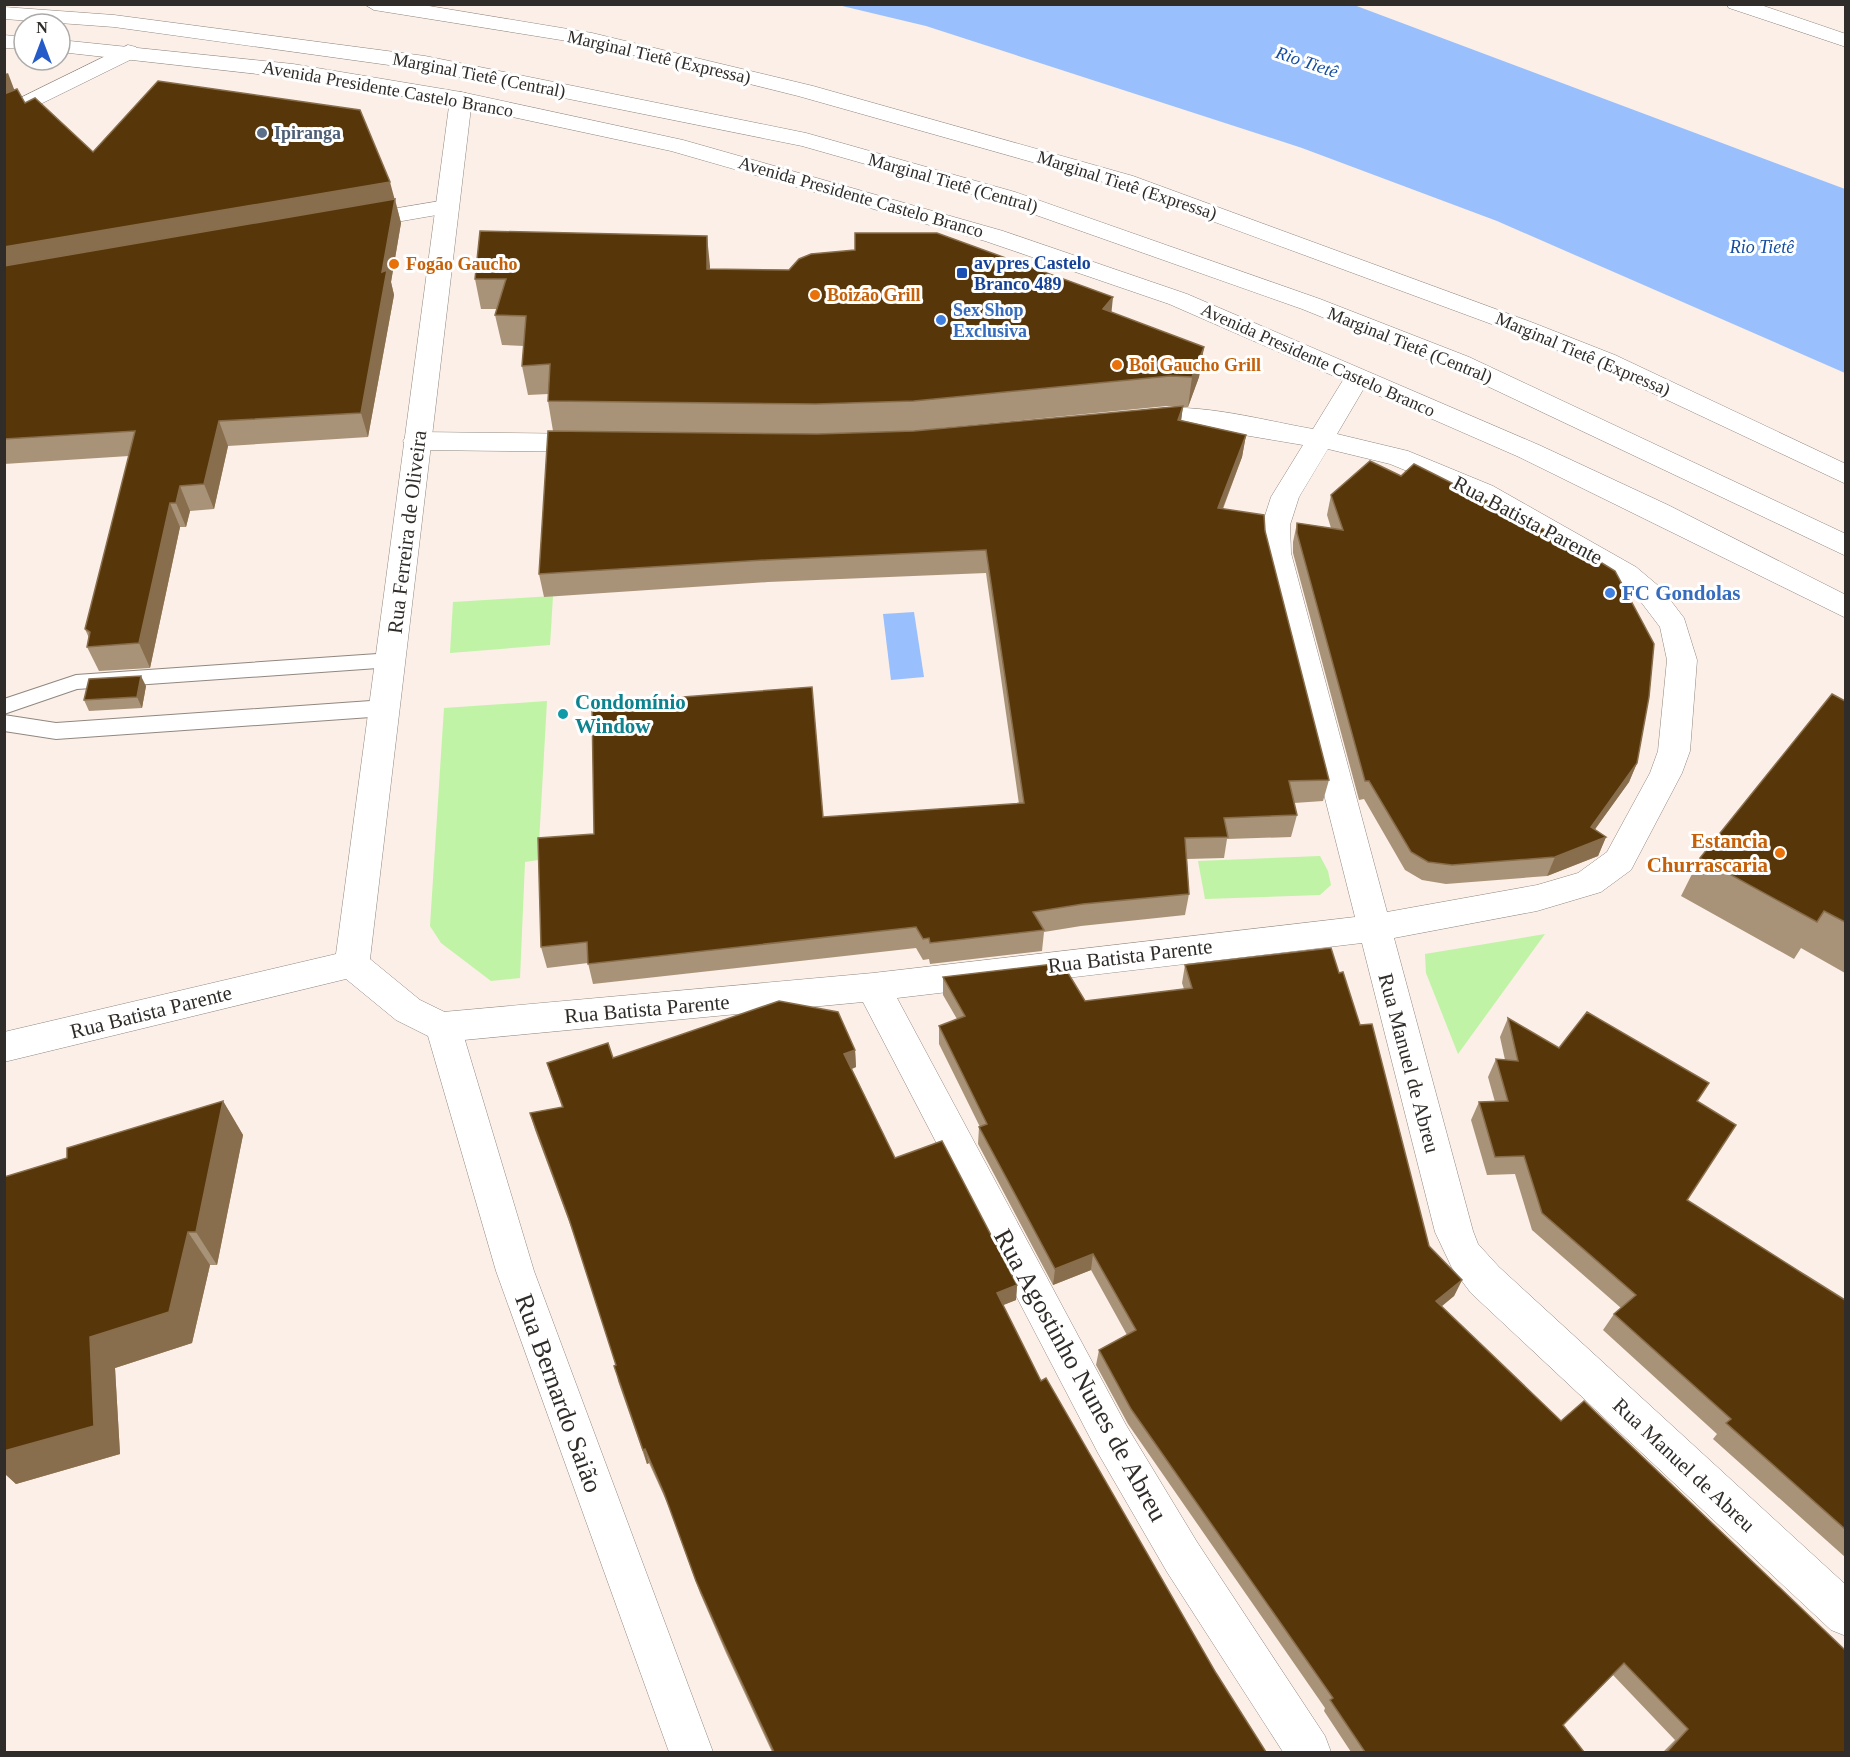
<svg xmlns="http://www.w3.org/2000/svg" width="1850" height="1757" font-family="Georgia,serif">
<rect width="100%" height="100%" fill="#fbefe7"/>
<!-- green -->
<g fill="#c0f3a5">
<polygon points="553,596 550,645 450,653 453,602"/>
<polygon points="547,701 538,860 525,862 520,978 491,981 441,943 430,926 444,708"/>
<polygon points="1320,856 1328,871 1331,885 1320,895 1205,899 1198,861"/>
<polygon points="1545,934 1458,1054 1426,973 1425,954"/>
</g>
<!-- water -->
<g fill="#99c0fd">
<polygon points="838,5 1354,5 1845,189 1845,373 1497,221 1302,148 926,26"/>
<polygon points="914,612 924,677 891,680 883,614"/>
</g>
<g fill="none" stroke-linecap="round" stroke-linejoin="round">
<defs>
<g id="lane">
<polygon points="392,653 399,655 402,660 399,665 392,667 77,689 4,714 4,699 76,675"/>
<polygon points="385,700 392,703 395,708 392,713 385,716 56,739 4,731 4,715 56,723"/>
</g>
<g id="street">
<polygon points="446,200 454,202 458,207 454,212 356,229 348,227 344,222 348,217 356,215"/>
<path d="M1357 370 1366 372 1370 378 1337 434 1408 451 1493 486 1636 567 1661 588 1684 618 1697 660 1690 751 1682 773 1631 870 1601 892 1537 911 1394 938 1473 1231 1478 1244 1499 1267 1846 1585V1636L1831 1630 1471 1293 1452 1268 1435 1232 1362 943 897 998 1126 1425 1197 1542 1325 1736 1331 1752H1283L1167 1572 1098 1453 863 1002 443 1042 431 1037 425 1027 431 1017 443 1012 873 973 1355 917 1263 553 1262 525 1271 497 1303 445 1202 428H1138L1129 425 1125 419 1129 413C1187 398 1255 419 1313 429L1348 372ZM1328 449 1390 464 1473 498 1579 558 1616 581 1641 602 1660 627 1667 660 1658 751 1650 773 1607 852 1578 873 1537 885 1387 912 1291 553 1290 525 1299 497Z"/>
<polygon points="417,432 593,434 603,437 607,443 603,449 593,452 417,450 407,447 403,441 407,435"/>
</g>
<g id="secondary">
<polygon points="128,45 136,47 139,52 136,57 4,122 4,106"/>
<polygon points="461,92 469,94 472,99 370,959 420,1000 455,1017 461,1027 534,1271 713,1752 669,1752 496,1271 428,1036 396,1020 346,979 4,1062 4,1032 336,954 450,99 453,94"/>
</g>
<g id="highway">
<polygon points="364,4 417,4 592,33 813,86 1133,176 1531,322 1615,355 1846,464 1846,484 1597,367 1513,332 1117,186 798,96 592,45 374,10"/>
<polygon points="1726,4 1758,4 1846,34 1846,47 1729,8"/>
<polygon points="4,7 114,15 425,56 806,133 1015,192 1320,299 1469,357 1846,534 1846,556 1451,369 1302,309 999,202 802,146 425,70 114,27 4,19"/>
<polygon points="4,35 24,37 24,49 4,48"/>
<polygon points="60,40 293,64 461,92 683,140 1003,231 1187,294 1539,445 1668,505 1846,595 1846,618 1519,457 1169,304 985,241 671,151 461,106 293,78 60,52"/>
</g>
</defs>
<!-- lane casing -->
<use href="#lane" stroke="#91877f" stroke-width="2"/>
<!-- street casing -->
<use href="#street" stroke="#91877f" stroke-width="1"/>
<!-- secondary casing -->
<use href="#secondary" stroke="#91877f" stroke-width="1"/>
<!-- highway casing -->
<use href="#highway" stroke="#91877f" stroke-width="1"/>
<!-- lane -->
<use href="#lane" fill="#fff" fill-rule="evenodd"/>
<!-- street -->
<use href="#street" fill="#fff" fill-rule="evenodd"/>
<!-- secondary -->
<use href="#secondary" fill="#fff" fill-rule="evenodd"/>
<!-- highway -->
<use href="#highway" fill="#fff" fill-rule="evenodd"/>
</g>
<!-- wall -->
<g fill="#a99378" fill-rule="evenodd">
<polygon points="4,68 14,90 25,103 93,152 395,199 401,223 391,282 394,295 368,437 228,446 214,509 190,511 186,527 180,527 150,668 99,671 87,647 89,638 85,629 129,456 4,464"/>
<path d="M710 269 1111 312 1204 347 1199 377 1188 407H1183L1181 420 1246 435 1242 457 1223 509 1265 531 1329 780 1323 801 1294 803 1297 815 1291 837 1227 839 1224 858 1187 859 1189 894 1185 915 1081 926 1044 932 1042 951 930 964 929 959 923 960 916 948 593 984 588 963 547 968 541 947 823 817 1019 804 986 573 768 582 544 597 539 574 553 431 548 401V394L528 395 522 366 524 346 502 345 495 315 497 309H481L475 279ZM1167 406 1180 407 941 428Z"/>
<polygon points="1331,495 1637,763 1629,782 1595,829 1606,837 1598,856 1547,876 1446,884 1422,880 1405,870 1364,799 1359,800 1293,553 1293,542 1297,523 1331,528 1327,515"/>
<polygon points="146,686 142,708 89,711 84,700"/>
<polygon points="1845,701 1845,973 1801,948 1794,959 1681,896 1700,858"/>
<polygon points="1185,965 1429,1246 1462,1280 1454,1296 1441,1306 1845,1752 1663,1752 1675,1740 1613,1675 1563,1725 1584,1752 1351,1752 1324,1711 1325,1708 1128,1424 1096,1365 1099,1350 1127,1335 1091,1270 1053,1285 978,1144 979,1127 980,1127 939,1044 939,1026 957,1019 943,995 943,977 1085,1001 1184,989 1182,983"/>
<polygon points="1508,1018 1559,1048 1698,1102 1687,1200 1805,1275 1845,1300 1845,1557 1713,1439 1717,1434 1603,1330 1614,1314 1621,1308 1532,1230 1515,1174 1487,1175 1471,1120 1479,1102 1495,1102 1488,1077 1496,1059 1505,1060 1500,1037"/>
<polygon points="855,1050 856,1067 852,1069 895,1158 1017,1285 1016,1300 1003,1305 1041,1381 1216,1673 1266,1752 772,1752 726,1653 700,1593 669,1507 649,1463 647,1464 618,1381 616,1365 574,1235 535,1130 530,1113 562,1107 547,1063 613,1058"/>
<polygon points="223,1101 243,1135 217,1265 210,1265 192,1343 115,1368 120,1454 16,1484 4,1473 4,1177 67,1158"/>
</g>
<!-- shaded-wall -->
<g fill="#886e4c">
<polygon points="8,73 17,97 4,104 4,75"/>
<polygon points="390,182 401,223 391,282 394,295 368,437 361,413 382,272 4,273 4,247"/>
<polygon points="707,236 710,266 710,299 707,269"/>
<polygon points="1113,297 1110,327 1103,309"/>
<polygon points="1204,347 1199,377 1188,407 1192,377"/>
<polygon points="1183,406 1180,429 1178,420"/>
<polygon points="219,421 228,446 214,509 204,484"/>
<polygon points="1246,435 1242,457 1214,531 1218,508"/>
<polygon points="180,486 190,511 186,527 176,503"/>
<polygon points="170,503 180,527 150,668 139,643"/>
<polygon points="141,676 146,686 142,708 137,697"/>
<polygon points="1637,763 1629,782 1583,846 1591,827"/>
<polygon points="1606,837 1598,856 1547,876 1555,857"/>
<polygon points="855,1050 856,1067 846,1071 844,1054"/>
<polygon points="223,1101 243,1135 217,1265 196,1232"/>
<polygon points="188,1232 210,1265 192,1343 115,1368 120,1454 16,1484 4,1473 4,1451 90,1337"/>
<polygon points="1093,1254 1091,1270 1053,1285 1055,1269"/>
<polygon points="1462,1280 1454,1296 1429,1317 1436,1301"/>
<polygon points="1017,1285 1016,1300 996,1308 997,1293"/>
<polygon points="645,1449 649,1463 647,1464 643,1450"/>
</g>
<!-- building -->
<g fill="#57370a" stroke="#886e4c" stroke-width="1.5">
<polygon points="158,81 360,110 390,182 4,247 4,94 17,89 25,103 35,98 93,152"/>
<polygon points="395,199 382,272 387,270 361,413 219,421 204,484 180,486 176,503 170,503 139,643 87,647 90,632 85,629 135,431 4,439 4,266"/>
<polygon points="480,231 707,236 707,269 789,270 799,259 811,254 855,250 855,233 937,233 1113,297 1103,309 1204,347 1192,377 1170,376 914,401 816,404 548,401 550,364 522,366 526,316 495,315 506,279 475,279"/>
<polygon points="1183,406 1178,420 1246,435 1218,508 1264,515 1265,531 1329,780 1289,781 1297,815 1224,818 1228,837 1185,838 1189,894 1083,904 1033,912 1044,930 930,943 929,938 923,939 916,927 588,964 587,942 541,947 538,838 594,834 592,704 812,687 823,817 1024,803 986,550 766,560 539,574 548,431 817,434 914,431"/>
<polygon points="1370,461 1401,476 1414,464 1563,539 1615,571 1654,644 1649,697 1637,763 1591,827 1606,837 1555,857 1452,865 1428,862 1411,852 1369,781 1365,781 1297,533 1297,523 1343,530 1331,495"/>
<polygon points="141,676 137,697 84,700 89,679"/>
<polygon points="1832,694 1845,701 1845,922 1824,911 1817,922 1700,858"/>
<polygon points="1331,948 1339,973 1343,972 1360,1025 1372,1024 1429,1246 1462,1280 1436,1301 1561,1421 1584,1401 1845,1650 1845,1752 1667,1752 1688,1729 1624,1663 1563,1725 1584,1752 1365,1752 1330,1700 1333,1698 1131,1409 1099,1350 1136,1330 1093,1254 1055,1269 979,1127 987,1124 939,1026 965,1016 943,977 1062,963 1085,1001 1192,988 1185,965"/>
<polygon points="779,1001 838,1012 855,1050 844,1054 895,1158 942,1141 1017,1285 997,1293 1041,1381 1046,1378 1216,1673 1266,1752 774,1752 723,1642 696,1581 664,1493 645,1449 643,1450 614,1366 616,1365 569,1219 530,1113 563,1107 547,1063 608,1043 613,1058"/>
<polygon points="1587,1012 1709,1083 1697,1101 1736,1125 1687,1200 1805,1275 1845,1300 1845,1529 1726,1423 1731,1419 1614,1314 1636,1295 1542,1213 1524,1156 1495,1157 1479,1102 1508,1101 1496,1059 1518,1061 1508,1018 1559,1048"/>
<polygon points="223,1101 196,1232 188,1232 169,1312 90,1337 94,1426 4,1451 4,1177 67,1158 67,1148"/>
</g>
<!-- markers -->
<circle fill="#5c6f8a" stroke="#fff" stroke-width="2" cx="262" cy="133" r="6"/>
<g fill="#e8710a" stroke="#fff" stroke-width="2">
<circle cx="394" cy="264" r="6"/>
<circle cx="815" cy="295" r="6"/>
<circle cx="1117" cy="365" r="6"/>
<circle cx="1780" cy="853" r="6"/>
</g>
<rect fill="#1a4fb4" stroke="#fff" stroke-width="2" x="956" y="267" width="12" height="12" rx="3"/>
<g fill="#3f7fe0" stroke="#fff" stroke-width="2">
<circle cx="941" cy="320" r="6"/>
<circle cx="1610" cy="593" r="6"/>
</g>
<circle fill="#0f9aa8" stroke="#fff" stroke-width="2" cx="563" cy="714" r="6"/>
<g text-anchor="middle" stroke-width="6" stroke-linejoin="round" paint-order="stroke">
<!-- far-street labels -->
<g font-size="18" fill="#302c29" stroke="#fff">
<text transform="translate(659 57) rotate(13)" y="6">Marginal Tietê (Expressa)</text>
<text transform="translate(479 75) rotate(11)" y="6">Marginal Tietê (Central)</text>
<text transform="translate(388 89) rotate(10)" y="6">Avenida Presidente Castelo Branco</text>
<text transform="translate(953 183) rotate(16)" y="6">Marginal Tietê (Central)</text>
<text transform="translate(1127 185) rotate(18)" y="6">Marginal Tietê (Expressa)</text>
<text transform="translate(861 197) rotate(16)" y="6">Avenida Presidente Castelo Branco</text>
<text transform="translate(1410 345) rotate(22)" y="6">Marginal Tietê (Central)</text>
<text transform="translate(1583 354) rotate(23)" y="6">Marginal Tietê (Expressa)</text>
<text transform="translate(1318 360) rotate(24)" y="6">Avenida Presidente Castelo Branco</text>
</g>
<!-- far-water labels -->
<g font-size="18" font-style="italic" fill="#134ea3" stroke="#fff">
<text transform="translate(1307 62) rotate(19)" y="6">Rio Tietê</text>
<text x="1762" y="253">Rio Tietê</text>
</g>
<!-- far-service labels -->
<g font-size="18" font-weight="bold" fill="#4e5e75" stroke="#fff" text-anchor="start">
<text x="274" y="139">Ipiranga</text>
</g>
<!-- far-transit labels -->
<g font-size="18" font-weight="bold" fill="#164399" stroke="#fff" text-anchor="start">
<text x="974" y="269">av pres Castelo<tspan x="974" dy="21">Branco 489</tspan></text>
</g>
<!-- far-food labels -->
<g font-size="18" font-weight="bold" fill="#c56008" stroke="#fff" text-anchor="start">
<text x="406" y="270">Fogão Gaucho</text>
<text x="827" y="301">Boizão Grill</text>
<text x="1129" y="371">Boi Gaucho Grill</text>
</g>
<!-- far-shop labels -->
<g font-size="18" font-weight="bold" fill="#366cbe" stroke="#fff" text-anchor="start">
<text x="953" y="316">Sex Shop<tspan x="953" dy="21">Exclusiva</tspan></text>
</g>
<!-- street labels -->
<g font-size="21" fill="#302c29" stroke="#fff">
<text transform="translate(1528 520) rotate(28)" y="7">Rua Batista Parente</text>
<text transform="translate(407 532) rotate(-83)" y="7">Rua Ferreira de Oliveira</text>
<text transform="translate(1130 956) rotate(-7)" y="7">Rua Batista Parente</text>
<text transform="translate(647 1009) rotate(-5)" y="7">Rua Batista Parente</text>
<text transform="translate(151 1012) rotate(-14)" y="7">Rua Batista Parente</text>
<text transform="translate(1409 1063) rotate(75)" y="7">Rua Manuel de Abreu</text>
<text transform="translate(1684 1465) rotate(43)" y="7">Rua Manuel de Abreu</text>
</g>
<!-- shop labels -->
<g font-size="21" font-weight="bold" fill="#366cbe" stroke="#fff" text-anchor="start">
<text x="1622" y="600">FC Gondolas</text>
</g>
<!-- culture labels -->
<g font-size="21" font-weight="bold" fill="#0d838f" stroke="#fff" text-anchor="start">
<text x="575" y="709">Condomínio<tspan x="575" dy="24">Window</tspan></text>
</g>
<!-- food labels -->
<g font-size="21" font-weight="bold" fill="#c56008" stroke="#fff" text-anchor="end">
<text x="1768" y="848">Estancia<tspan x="1768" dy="24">Churrascaria</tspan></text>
</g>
<!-- near-street labels -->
<g font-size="26" fill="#302c29" stroke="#fff">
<text transform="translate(1081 1375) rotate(61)" y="9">Rua Agostinho Nunes de Abreu</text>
<text transform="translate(559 1393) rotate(70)" y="9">Rua Bernardo Saião</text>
</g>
</g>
<!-- border -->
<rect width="1850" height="1757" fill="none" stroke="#302c29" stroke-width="12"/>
<!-- north arrow -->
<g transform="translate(42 42)"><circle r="28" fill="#ffffff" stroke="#acaba9" stroke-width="1.5"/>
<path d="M0-4.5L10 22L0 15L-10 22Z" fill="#245bc8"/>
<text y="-9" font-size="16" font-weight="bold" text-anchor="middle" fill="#302c29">N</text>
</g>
</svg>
